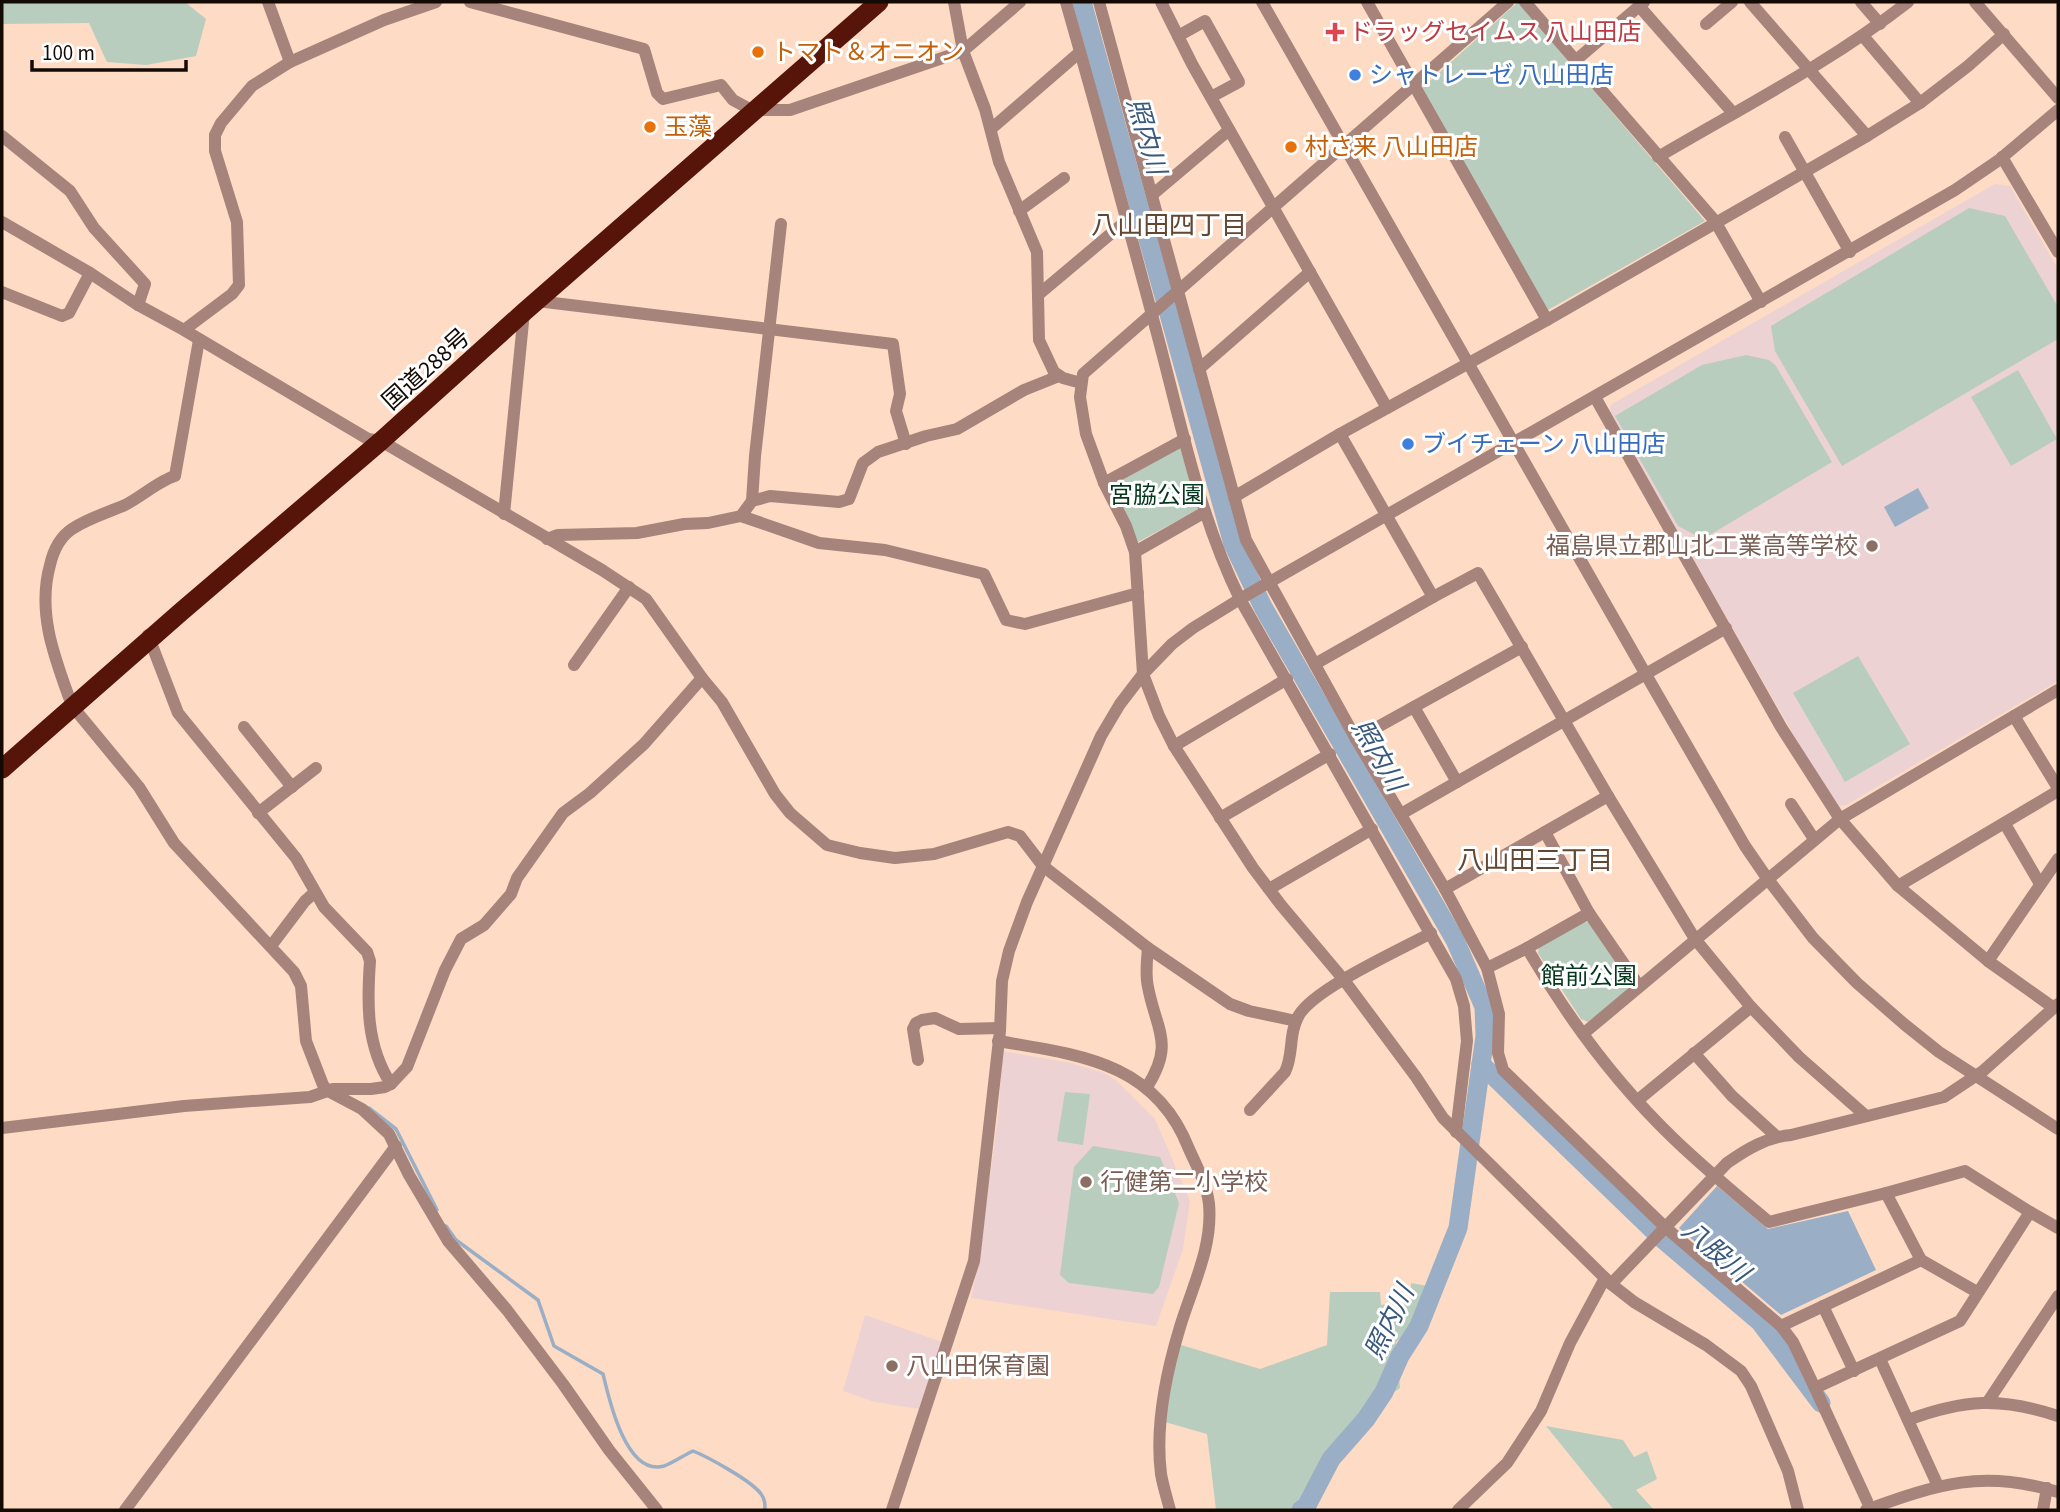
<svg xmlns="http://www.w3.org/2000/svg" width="2060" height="1512" font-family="'Source Sans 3','Noto Sans JP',sans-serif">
<rect width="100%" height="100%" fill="#fddbc4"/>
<!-- education -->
<g fill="#ecd2d2">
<polygon points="1995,184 2010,186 2058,269 2058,681 1846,805 1839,806 1812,767 1609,411 1612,404"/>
<polygon points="1002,1051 1071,1063 1104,1073 1117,1081 1155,1119 1190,1201 1183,1249 1156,1326 971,1298 979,1260 999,1110"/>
<polygon points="865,1315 942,1342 919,1409 875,1402 843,1391"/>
</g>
<!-- green -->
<g fill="#b9cdbe">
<polygon points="2,2 185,2 206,19 196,56 146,65 107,62 89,23 2,24"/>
<polygon points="1518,2 1705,221 1548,310 1421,89"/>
<polygon points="1969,208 2005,216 2058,307 2058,339 1842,466 1775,351 1771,326"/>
<polygon points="1746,355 1769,360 1776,366 1832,462 1703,539 1678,526 1615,416 1702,365"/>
<polygon points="2018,370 2057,439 2011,466 1971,397"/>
<polygon points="1178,447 1182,448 1198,505 1197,510 1138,542 1112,487 1116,482"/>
<polygon points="1858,656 1910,744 1845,782 1793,693"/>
<polygon points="1584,921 1589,923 1630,983 1631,988 1588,1022 1581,1019 1538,953 1539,946"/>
<polygon points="1065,1092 1090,1094 1083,1145 1057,1141"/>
<polygon points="1093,1146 1160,1157 1179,1203 1159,1287 1153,1294 1069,1283 1060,1275 1074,1167"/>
<polygon points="1411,1283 1428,1286 1417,1324 1396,1342 1400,1388 1368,1410 1330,1454 1321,1458 1302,1505 1297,1510 1216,1510 1207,1434 1165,1422 1178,1344 1260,1369 1327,1345 1330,1292 1380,1292 1381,1305 1410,1301"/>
<polygon points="1546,1426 1623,1440 1634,1457 1647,1451 1657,1479 1636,1490 1654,1510 1614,1510"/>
</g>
<!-- water -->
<g fill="#9aaec5">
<polygon points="1918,488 1929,508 1895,527 1884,507"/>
<polygon points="1717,1186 1768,1229 1848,1211 1876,1270 1781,1315 1679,1228"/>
</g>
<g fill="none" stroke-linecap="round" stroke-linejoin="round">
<!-- stream -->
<g stroke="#9aaec5" stroke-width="3.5">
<polyline points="369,1108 396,1129 437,1210"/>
<path d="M446 1226 456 1240 538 1300 554 1346 603 1374C609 1399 626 1477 664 1466 673 1463 684 1455 693 1451 708 1457 752 1481 761 1494 765 1499 765 1504 765 1510"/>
</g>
<!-- river -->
<g stroke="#9aaec5" stroke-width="19">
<polyline points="1082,2 1233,544 1263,607 1455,940 1484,1007 1485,1036 1458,1228 1419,1326 1400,1356 1384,1392 1366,1419 1331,1459 1306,1507 1301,1510"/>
<polyline points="1481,1064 1659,1236 1760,1322 1821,1403"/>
</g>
<!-- minor -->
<g stroke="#a6837b" stroke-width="12">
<polyline points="268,2 290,62"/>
<polyline points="470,2 644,49 657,93 663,99 721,85 733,100 746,107"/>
<polyline points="954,2 963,51 985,109 999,162 1037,252 1039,340 1054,372 1063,378 1081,383"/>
<path d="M1066 2C1098 114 1129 228 1159 341 1182 428 1200 518 1240 599L1456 979 1464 1006 1467 1041 1456 1132"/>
<path d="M1099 2 1246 540 1356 739 1445 889 1487 968 1527 948C1567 1017 1616 1083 1673 1138 1704 1168 1737 1195 1769 1222L1886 1193 1921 1260 1977 1292"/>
<polyline points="1161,2 1192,64 1387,408"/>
<polyline points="1262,2 1645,673 1745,846 1767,878 1813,938 1857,983 1904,1024 1939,1052 2058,1129"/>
<polyline points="1367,2 1547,320"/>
<polyline points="1508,2 1083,374 1080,397 1086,434 1104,483 1126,526 1135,552 1143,674 1159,716 1174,746 1253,868 1281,905 1344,980 1416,1077 1443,1118 1611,1284 1634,1302 1706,1345 1741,1371 1751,1386 1788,1471 1798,1510"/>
<polyline points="1525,2 1715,221 1761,302"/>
<polyline points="1750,2 1867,136"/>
<polyline points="1861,2 1880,24"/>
<polyline points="1975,2 2058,98"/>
<polyline points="1639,6 1733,113"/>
<polyline points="1706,24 1732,2"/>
<polyline points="1178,36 1205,21 1239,82 1211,97"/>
<polyline points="1863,36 1920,103"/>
<polyline points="1575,61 1644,2"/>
<polyline points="756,110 790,110 963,51 1020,2"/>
<polyline points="991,129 1080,52"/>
<polyline points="2,136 70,191 94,228 145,284 138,305"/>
<polyline points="1785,137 1850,252"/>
<path d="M1658 157C1743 107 1831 62 1908 2"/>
<polyline points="2002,157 2058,252"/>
<polyline points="1152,195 1229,130"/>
<polyline points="1019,211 1064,178"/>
<path d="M2 222 90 273 138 305 184 330 368 439 381 441 602 570 646 599 702 678 722 702 775 794 790 813 827 845 860 853 895 858 934 854 1008 832 1020 836 1043 866 1148 948C1147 960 1145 974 1148 987 1156 1030 1175 1043 1147 1087"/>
<polyline points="2,292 62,316 69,313 90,273"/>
<polyline points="1038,295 1126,221"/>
<polyline points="537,301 893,344 900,394 896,411 906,444"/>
<polyline points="184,330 232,294 239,285 237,222 215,151 215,135 221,123 252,86 290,62 384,20 436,2"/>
<polyline points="1199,369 1310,272"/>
<polyline points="1595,397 1781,727 1840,819 1898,886 1988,961 2054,1008"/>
<polyline points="1340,434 1433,597 1478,573 1608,796 1695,939 1751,1007 1799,1057 1866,1116"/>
<polyline points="1104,483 1185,439"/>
<polyline points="1234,497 1340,434 1547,320 1867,136 1920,103 1968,66 2004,34"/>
<polyline points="752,501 755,456 781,224"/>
<polyline points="504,514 524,312"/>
<polyline points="741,516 752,501 770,496 839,502 849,499 863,463 878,452 926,436 957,429 1024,390 1059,376"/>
<polyline points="547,539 558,535 637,533 684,524 708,523 741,516 819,543 885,550 984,574 1006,620 1025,624 1138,593"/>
<polyline points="1135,552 1205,512"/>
<path d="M148 635 178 713 296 858 324 907 367 952 370 961C367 1003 366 1046 391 1084"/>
<polyline points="1315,664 1433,597"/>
<polyline points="574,665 629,587"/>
<path d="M70 700C54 656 37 612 50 565 53 552 60 537 72 529 88 518 107 513 125 505 141 497 160 480 175 476L199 340"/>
<polyline points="73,707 139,787 174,843 294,972 301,986 306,1041 323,1085 328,1091 362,1109 389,1134 409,1175 448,1241 507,1310 563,1384 609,1450 657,1510"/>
<polyline points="1414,707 1457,782"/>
<polyline points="2014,716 2058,788"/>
<polyline points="244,727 292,787"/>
<polyline points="1356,739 1522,647"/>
<polyline points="1174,746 1287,679"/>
<polyline points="1791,804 1814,839"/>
<polyline points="258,813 316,768"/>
<polyline points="1401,814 1726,628"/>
<polyline points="1220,818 1330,754"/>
<polyline points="2005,824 2040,884"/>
<polyline points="1545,832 1589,913 1639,986"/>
<polyline points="1898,886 2058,791"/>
<polyline points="1269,889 1372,829"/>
<polyline points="1445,889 1608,796"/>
<polyline points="271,946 305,901 314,893"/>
<polyline points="1148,948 1230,1004 1249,1011 1296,1021"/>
<polyline points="1527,948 1589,913"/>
<polyline points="1988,961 2058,859"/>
<polyline points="1487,968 1499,1014 1498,1053 1503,1070 1665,1227 1781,1326 1793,1342 1815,1388 1867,1501"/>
<polyline points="1583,1034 1840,819 2058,690"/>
<path d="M998 1041C1080 1055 1155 1062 1189 1149 1197 1167 1207 1185 1209 1204 1213 1247 1192 1287 1180 1327 1166 1373 1155 1427 1161 1474 1163 1486 1167 1498 1170 1510"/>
<polyline points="1694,1053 1732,1096 1776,1136"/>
<polyline points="918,1060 913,1029 916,1023 922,1020 935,1018 959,1029 1000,1028"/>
<polyline points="1638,1100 1751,1007"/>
<path d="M1250 1110 1285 1072C1294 1054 1288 1034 1299 1015 1315 988 1400 950 1431 933"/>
<polyline points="2,1128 184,1106 310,1097 333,1089 371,1089 385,1087 391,1084 407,1067 445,970 461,939 484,925 511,894 517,878 563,813 590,793 644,744 702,678"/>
<polyline points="1886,1193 1965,1171 2030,1212"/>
<path d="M1611 1284 1727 1163C1747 1149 1767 1137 1791 1135L1944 1097 1983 1071 2058 1004"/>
<polyline points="1823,1306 1854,1371"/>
<polyline points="1781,1326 1921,1260"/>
<polyline points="1880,1359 1938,1486"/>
<polyline points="1815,1388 1960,1321 2030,1212 2058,1228"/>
<polyline points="1987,1403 2058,1296"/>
<path d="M1908 1420C1964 1399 2001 1397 2058 1416"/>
<polyline points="125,1510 396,1146"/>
<polyline points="892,1510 974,1261 1000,1031 1002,981 1009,951 1027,902 1101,736 1120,704 1143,674 1172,644 1193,628 1240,599 1955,190 1999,160 2058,110"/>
<polyline points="1458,1510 1507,1463 1541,1411 1570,1343 1605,1278"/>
<path d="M1866 1510C1938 1484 1983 1469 2058 1492"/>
<polyline points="2043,1510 2047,1488"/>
</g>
<!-- highway -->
<polyline stroke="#571409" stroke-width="19" points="2,769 182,611 381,441 524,312 879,2"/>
</g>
<!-- markers -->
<path fill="#e0444e" stroke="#fff" stroke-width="2.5" d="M1331.5 21.5h7v7h7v7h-7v7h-7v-7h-7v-7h7z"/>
<g fill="#e8710a" stroke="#fff" stroke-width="2.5">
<circle cx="758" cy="52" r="7"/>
<circle cx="650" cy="127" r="7"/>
<circle cx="1291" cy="147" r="7"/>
</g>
<g fill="#3f7fe0" stroke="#fff" stroke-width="2.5">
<circle cx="1355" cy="75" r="7"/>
<circle cx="1408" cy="444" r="7"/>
</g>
<g fill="#8d6e63" stroke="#fff" stroke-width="2.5">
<circle cx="1872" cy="546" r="7"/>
<circle cx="1086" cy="1182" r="7"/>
<circle cx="892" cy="1366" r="7"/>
</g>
<g text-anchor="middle" stroke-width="6" stroke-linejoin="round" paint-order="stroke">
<!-- health labels -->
<g font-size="24" fill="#be3a42" stroke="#fff" text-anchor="start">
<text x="1349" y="40">ドラッグセイムス 八山田店</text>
</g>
<!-- food labels -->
<g font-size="24" fill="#c56008" stroke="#fff" text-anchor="start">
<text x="772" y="60">トマト＆オニオン</text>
<text x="664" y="135">玉藻</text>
<text x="1305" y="155">村さ来 八山田店</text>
</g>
<!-- shop labels -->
<g font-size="24" fill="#366cbe" stroke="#fff" text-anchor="start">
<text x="1369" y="83">シャトレーゼ 八山田店</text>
<text x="1422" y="452">ブイチェーン 八山田店</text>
</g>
<!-- street labels -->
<g font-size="24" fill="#140a04" stroke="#fff">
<text transform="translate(426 369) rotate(-42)" y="8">国道288号</text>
</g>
<!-- park labels -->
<g font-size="24" fill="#05371c" stroke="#fff">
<text x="1157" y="503">宮脇公園</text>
<text x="1589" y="984">館前公園</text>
</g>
<!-- education labels -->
<g font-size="24" fill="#785e54" stroke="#fff" text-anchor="start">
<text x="1858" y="554" text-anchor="end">福島県立郡山北工業高等学校</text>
<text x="1100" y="1190">行健第二小学校</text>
<text x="906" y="1374">八山田保育園</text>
</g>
<!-- water labels -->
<g font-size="26" font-style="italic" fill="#38597d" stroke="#fff">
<text transform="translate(1147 136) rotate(74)" y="9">照内川</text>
<text transform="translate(1379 755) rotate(60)" y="9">照内川</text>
<text transform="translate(1716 1251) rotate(40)" y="9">八股川</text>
<text transform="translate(1389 1322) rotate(-64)" y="9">照内川</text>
</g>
<!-- neighbourhood labels -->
<g font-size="26" fill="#624733" stroke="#fff">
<text x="1169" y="234">八山田四丁目</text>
<text x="1535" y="869">八山田三丁目</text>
</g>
</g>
<!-- border -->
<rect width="2060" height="1512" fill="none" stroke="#140a04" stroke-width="7"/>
<!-- scale -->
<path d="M32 60v10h154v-10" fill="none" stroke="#140a04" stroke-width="3.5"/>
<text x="42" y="60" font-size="21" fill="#140a04" stroke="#ffffff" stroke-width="5" paint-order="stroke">100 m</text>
</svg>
